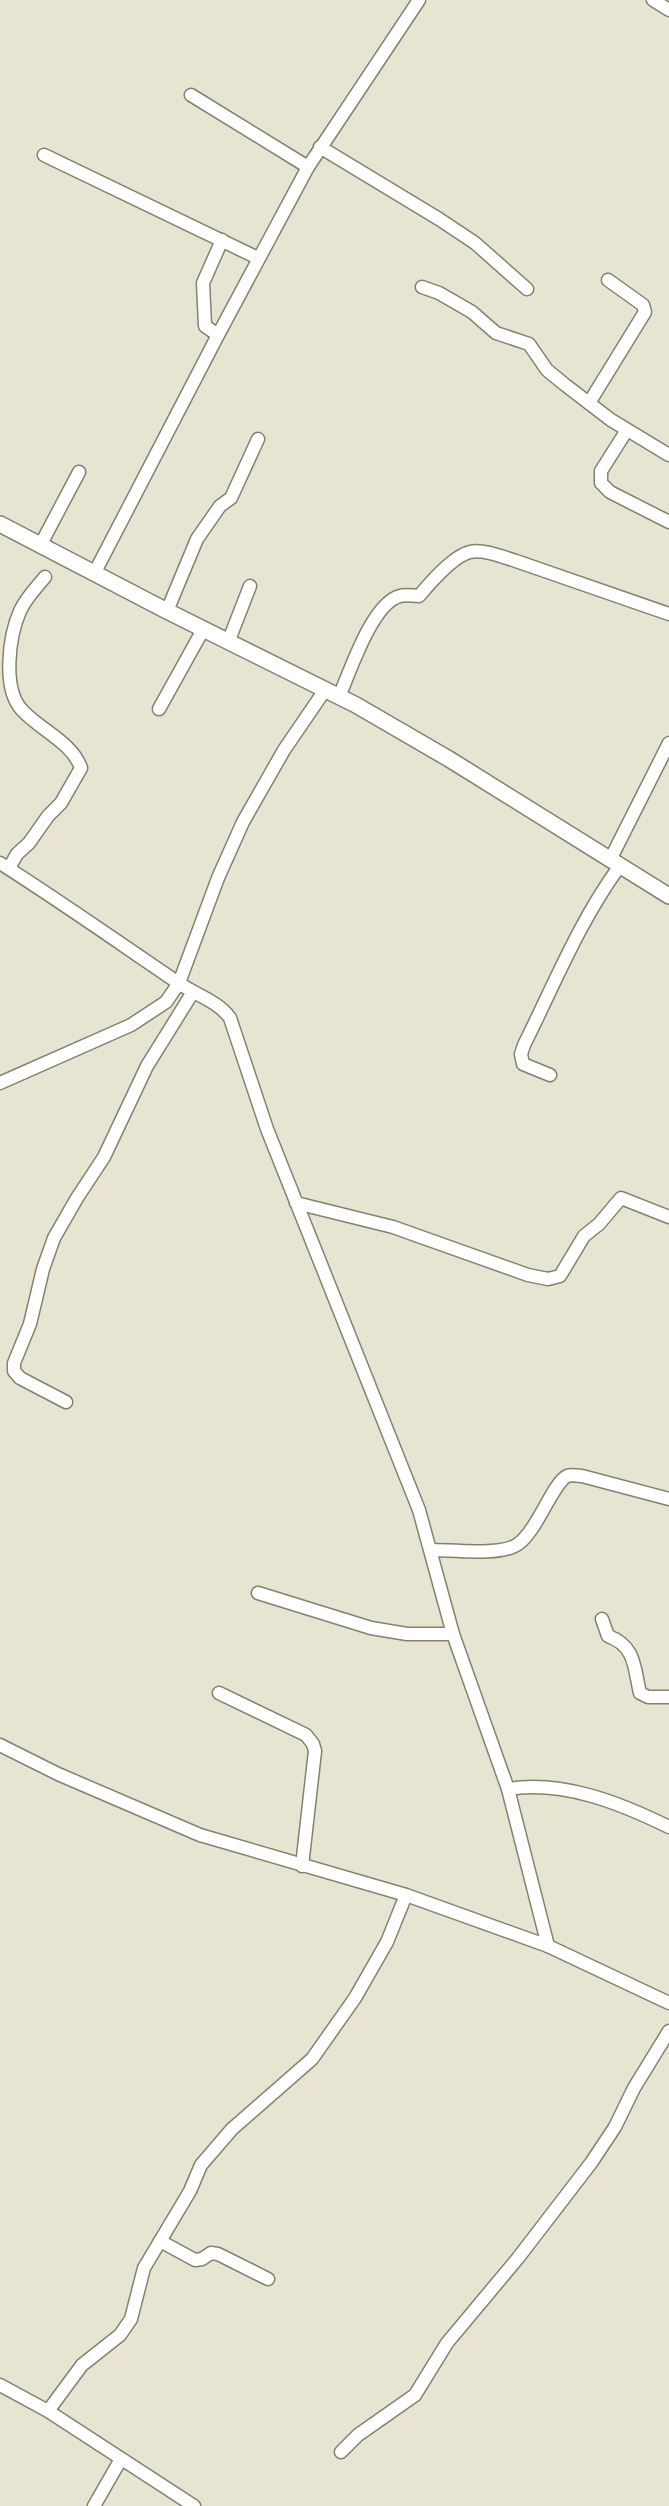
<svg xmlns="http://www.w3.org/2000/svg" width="669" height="2506" font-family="'Golos Text',sans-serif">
<rect width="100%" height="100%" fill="#e7e5d1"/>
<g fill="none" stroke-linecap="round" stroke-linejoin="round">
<defs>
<g id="minor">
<polyline points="653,0 669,10"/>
<polyline points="191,95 308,167"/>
<polyline points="320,147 439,219 475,243 527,289"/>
<polyline points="44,155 258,258"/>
<polyline points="422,287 439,293 472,312 496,333 529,344 547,370 564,384 611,420 669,455"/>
<polyline points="218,335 205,326 203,283 222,240"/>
<polyline points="589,403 645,312 643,305 608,280"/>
<polyline points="627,430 601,471 601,483 610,492 669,522"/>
<polyline points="41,544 79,472"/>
<polyline points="95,572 218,335 308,167 419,0"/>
<polyline points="167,611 197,539 220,506 231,498 258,439"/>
<polyline points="229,640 250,586"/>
<path d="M339 697C350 672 372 603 400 596 405 594 413 596 419 596 430 583 453 556 470 552 484 549 503 557 516 561L669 614"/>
<polyline points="159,709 204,628"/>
<polyline points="610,860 669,743"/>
<path d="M0 863C60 901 118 942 177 982 194 994 218 1001 230 1018L267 1129 419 1510 453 1634 508 1789 548 1946"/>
<path d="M9 868 17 854 29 843 48 816 61 803 81 768C72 742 40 730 22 710 2 689 9 636 20 611 26 598 36 588 45 577"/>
<path d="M550 1075 523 1064 521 1054 524 1045C554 985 579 922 619 867"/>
<polyline points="0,1083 131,1025 166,1002 179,983 218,878 243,822 284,750 325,690"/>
<polyline points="296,1203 393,1227 528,1275 548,1279 560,1276 584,1236 599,1224 621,1198 669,1217"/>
<polyline points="66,1402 20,1378 14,1371 14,1363 30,1324 43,1269 54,1238 77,1198 104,1157 147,1066 193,992"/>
<path d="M431 1550C452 1550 502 1556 518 1544 537 1531 553 1483 567 1476 572 1474 577 1476 582 1476L669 1499"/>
<polyline points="258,1593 371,1628 407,1634 453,1634"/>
<path d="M602 1619 608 1636C636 1646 634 1668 640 1693L648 1697H669"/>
<polyline points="219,1693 306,1735 313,1744 315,1751 302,1866"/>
<polyline points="0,1745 58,1774 200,1835 406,1895 548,1946 669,2003"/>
<path d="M508 1789C563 1780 620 1803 669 1827"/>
<polyline points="160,2241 195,2260 202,2259 211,2253 218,2254 268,2279"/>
<polyline points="0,2385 48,2411 82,2365 120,2335 131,2319 144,2268 190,2191 201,2165 232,2129 312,2059 355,1998 387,1942 406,1895"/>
<polyline points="48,2411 194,2506"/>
<polyline points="341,2452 358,2435 415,2395 447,2343 518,2258 591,2163 615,2127 634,2088 669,2031"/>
<polyline points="94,2506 121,2459"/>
</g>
<polyline id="tertiary" points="0,524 167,611 356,705 449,759 669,896"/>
</defs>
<!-- minor casing -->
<use href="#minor" stroke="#83816f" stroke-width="15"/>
<!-- tertiary casing -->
<use href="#tertiary" stroke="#83816f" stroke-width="18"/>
<!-- minor -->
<use href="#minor" stroke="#fff" stroke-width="12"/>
<!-- tertiary -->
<use href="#tertiary" stroke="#fff" stroke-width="15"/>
</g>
</svg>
